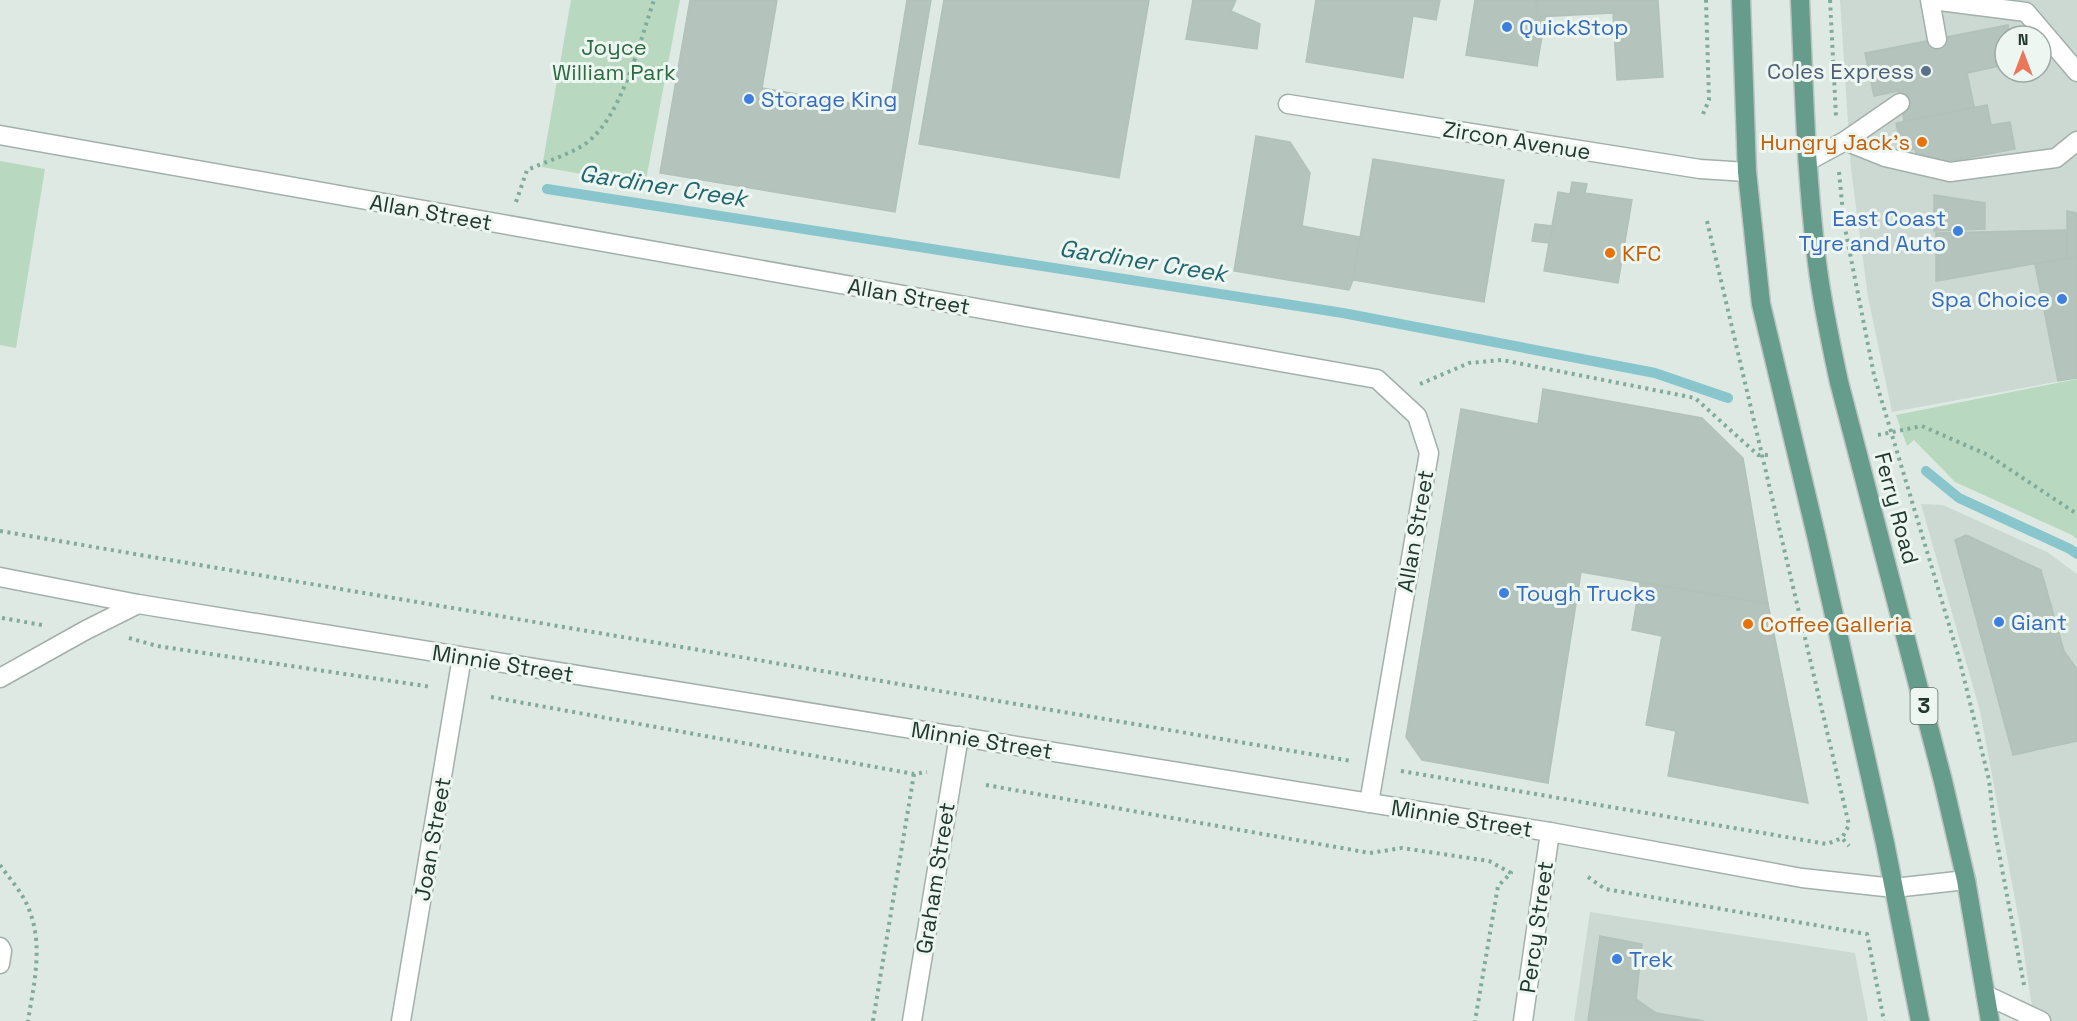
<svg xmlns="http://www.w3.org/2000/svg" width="2077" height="1021" font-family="'Space Grotesk',sans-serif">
<rect width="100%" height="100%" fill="#dee9e3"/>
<!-- built -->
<g fill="#ccd8d2" fill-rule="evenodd">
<path d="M1840 0H2077V378L1892 412 1868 297 1851 169ZM2005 36H2041V72H2005Z"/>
<polygon points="1921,504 1943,505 2047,552 2077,574 2077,1021 2034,1021 2020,926 1980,711"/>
<polygon points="1590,912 1855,953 1868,1021 1574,1021"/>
</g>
<!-- green -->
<g fill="#b8d9bf">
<polygon points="571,0 680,0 645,185 542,167"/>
<polygon points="0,161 45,169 16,348 0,345"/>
<polygon points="2077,379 2077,539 2072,535 1955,482 1914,440 1907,446 1896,415"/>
</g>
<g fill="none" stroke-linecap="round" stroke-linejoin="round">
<!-- stream -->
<g stroke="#88c5cc" stroke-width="10">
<polyline points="547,189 1343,313 1655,373 1728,398"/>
<polyline points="1926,471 1959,498 2070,549 2077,554"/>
</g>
</g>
<!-- building -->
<g fill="#b4c3bc" stroke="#b1c2ba" stroke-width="1.5">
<polygon points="690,0 777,0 762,88 889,110 907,0 931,0 895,212 660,173"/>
<polygon points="944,0 1149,0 1119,178 919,144"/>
<polygon points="1193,0 1236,0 1231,11 1260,24 1257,49 1186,39"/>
<polygon points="1316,0 1440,0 1436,20 1413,16 1403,78 1306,62"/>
<polygon points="1475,0 1548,0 1537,66 1466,55"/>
<polygon points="1536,0 1658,0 1663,77 1617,80 1613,13 1537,17"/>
<polygon points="2008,25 2010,36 2005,36 2005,65 1967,73 1975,111 1905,125 1898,91 1874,96 1865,53"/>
<polygon points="1987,105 1991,125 2010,122 2015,149 1926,166 1924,155 1917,157 1915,149 1902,151 1896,123"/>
<polygon points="1256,136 1290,142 1310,173 1302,226 1360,237 1353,280 1349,290 1234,271"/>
<polygon points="1373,159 1504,180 1484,302 1353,280"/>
<polygon points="1572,182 1587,184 1585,193 1632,200 1618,283 1544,271 1558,192 1570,194"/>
<polygon points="1934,195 1985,203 1985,229 1934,231"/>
<polygon points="2067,211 2077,213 2077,257 2067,258"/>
<polygon points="1535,224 1552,226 1549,243 1532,241"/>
<polygon points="2067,230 2067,258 1936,281 1936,233"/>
<polygon points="2077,257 2077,378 2058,381 2035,264"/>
<polygon points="1543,389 1702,418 1743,458 1768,604 1581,572 1548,783 1422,760 1406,737 1461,409 1538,424"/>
<polygon points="1966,535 2041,570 2064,651 2077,669 2077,741 2013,755 1955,540"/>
<polygon points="1640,582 1768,604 1808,803 1668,776 1676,731 1646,725 1662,636 1632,630"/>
<polygon points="1600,936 1642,944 1636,999 1656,1013 1704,1021 1588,1021"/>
</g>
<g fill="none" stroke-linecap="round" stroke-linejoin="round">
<defs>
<g id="service">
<polyline points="1930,0 1937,39"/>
<polyline points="1932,0 2026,12 2077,72"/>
<polyline points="1845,141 1885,157 1950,172 2056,158 2077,141"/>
<polyline points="1808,161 1845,141 1900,103"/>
<polyline points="1986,995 2041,1021"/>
</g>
<g id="minor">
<polyline points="1288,104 1700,169 1747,172"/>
<polyline points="0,135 1377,379 1417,416 1429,453 1369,803"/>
<polyline points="0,577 138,604 1550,832 1802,878 1894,888 1966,880"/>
<polyline points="0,678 86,630 138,604"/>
<polyline points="0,947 2,951 0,964"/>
<polyline points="401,1021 462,657"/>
<polyline points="912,1021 959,736"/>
<polyline points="1523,1021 1550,832"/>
</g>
<g id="primary">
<polyline points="1741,0 1747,172 1761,304 1817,539 1885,843 1920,1021"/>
<path d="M1800 0C1804 90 1806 180 1818 270 1823 307 1831 345 1839 382L1943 781 1966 880 1990 1021"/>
</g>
</defs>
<!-- service casing -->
<use href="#service" stroke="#a2b0aa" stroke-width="21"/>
<!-- minor casing -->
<use href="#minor" stroke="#a2b0aa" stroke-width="21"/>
<!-- primary casing -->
<use href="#primary" stroke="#bcc3c1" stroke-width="21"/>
<!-- path -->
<g stroke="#80ab9b" stroke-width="4" stroke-dasharray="3 4.5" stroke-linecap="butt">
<polyline points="1830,0 1836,116"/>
<polyline points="1703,114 1709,100 1706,0"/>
<polyline points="1839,172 1844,223 1874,375 1959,658 1989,780 1995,832 2024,985"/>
<path d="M516 202 527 170C545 162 565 156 582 146 621 122 639 43 654 0"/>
<polyline points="1707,221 1849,825 1842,838"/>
<polyline points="1420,384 1469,363 1502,360 1695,398 1758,455 1772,455"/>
<polyline points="1878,435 1922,426 1988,455 2077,514"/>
<polyline points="0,531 1351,761"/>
<polyline points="2,618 42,625"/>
<polyline points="129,638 157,646 432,687"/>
<polyline points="491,697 914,774 927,772"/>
<polyline points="1401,771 1827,844 1842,838 1849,846"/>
<polyline points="986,785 1370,853 1402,848 1489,861 1511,873 1498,886 1475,1021"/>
<path d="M0 865C9 878 22 892 28 907 44 944 34 983 28 1021"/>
<polyline points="1588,877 1605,889 1867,934 1884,1021"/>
<polyline points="873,1021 914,774"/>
</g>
<!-- service -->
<use href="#service" stroke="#fff" stroke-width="18"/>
<!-- minor -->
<use href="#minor" stroke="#fff" stroke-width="18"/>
<!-- primary -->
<use href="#primary" stroke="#659c8b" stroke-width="18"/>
</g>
<!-- markers -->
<g fill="#3f7fe0" stroke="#eef6f1" stroke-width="2">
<circle cx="1507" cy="27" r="6"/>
<circle cx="749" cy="99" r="6"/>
<circle cx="1958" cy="231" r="6"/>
<circle cx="2062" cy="299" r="6"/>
<circle cx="1504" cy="593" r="6"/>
<circle cx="1999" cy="622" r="6"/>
<circle cx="1617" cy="959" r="6"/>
</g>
<circle fill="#5c6f8a" stroke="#eef6f1" stroke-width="2" cx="1926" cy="71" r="6"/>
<g fill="#e8710a" stroke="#eef6f1" stroke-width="2">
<circle cx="1922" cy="142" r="6"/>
<circle cx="1610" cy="253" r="6"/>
<circle cx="1748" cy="624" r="6"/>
</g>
<g text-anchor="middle" stroke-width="6" stroke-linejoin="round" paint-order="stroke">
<!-- shield labels -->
<rect fill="#eef6f1" stroke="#5e706a" stroke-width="1.5" x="1910.5" y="688" width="27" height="36" rx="4.5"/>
<g font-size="21" font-weight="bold" fill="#213730">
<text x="1924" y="713">3</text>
</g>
<!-- shop labels -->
<g font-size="22" fill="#366cbe" stroke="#eef6f1" text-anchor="start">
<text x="1519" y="35">QuickStop</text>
<text x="761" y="107">Storage King</text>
<text x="1946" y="226" text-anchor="end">East Coast<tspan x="1946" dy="25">Tyre and Auto</tspan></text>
<text x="2050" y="307" text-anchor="end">Spa Choice</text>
<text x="1516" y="601">Tough Trucks</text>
<text x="2011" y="630">Giant</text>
<text x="1629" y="967">Trek</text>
</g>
<!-- park labels -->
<g font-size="22" fill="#2d6c42" stroke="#eef6f1">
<text x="614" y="55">Joyce<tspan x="614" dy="25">William Park</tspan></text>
</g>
<!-- service labels -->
<g font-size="22" fill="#4e5e75" stroke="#eef6f1" text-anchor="end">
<text x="1914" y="79">Coles Express</text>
</g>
<!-- street labels -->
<g font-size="22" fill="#213730" stroke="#eef6f1">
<text transform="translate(1517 140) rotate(9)" y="8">Zircon Avenue</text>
<text transform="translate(431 212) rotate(10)" y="8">Allan Street</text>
<text transform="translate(909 296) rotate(10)" y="8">Allan Street</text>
<text transform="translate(1897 508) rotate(75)" y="8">Ferry Road</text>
<text transform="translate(1415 531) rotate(-80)" y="8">Allan Street</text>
<text transform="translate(503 663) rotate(9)" y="8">Minnie Street</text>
<text transform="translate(982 740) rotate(9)" y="8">Minnie Street</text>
<text transform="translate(1462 818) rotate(9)" y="8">Minnie Street</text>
<text transform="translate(432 839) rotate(-80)" y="8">Joan Street</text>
<text transform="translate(935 878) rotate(-81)" y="8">Graham Street</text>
<text transform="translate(1536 927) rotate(-82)" y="8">Percy Street</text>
</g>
<!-- food labels -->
<g font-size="22" fill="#c56008" stroke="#eef6f1" text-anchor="start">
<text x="1910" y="150" text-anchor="end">Hungry Jack's</text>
<text x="1622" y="261">KFC</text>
<text x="1760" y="632">Coffee Galleria</text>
</g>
<!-- water labels -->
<g font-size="24" font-style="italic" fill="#1f666f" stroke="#eef6f1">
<text transform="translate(663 186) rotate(9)" y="8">Gardiner Creek</text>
<text transform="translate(1143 261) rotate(9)" y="8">Gardiner Creek</text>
</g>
</g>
<!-- north arrow -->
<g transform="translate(2023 54)"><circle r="28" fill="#eef6f1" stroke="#9caaa4" stroke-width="1.5"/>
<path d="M0-4.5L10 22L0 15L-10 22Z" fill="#ea775b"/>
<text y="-9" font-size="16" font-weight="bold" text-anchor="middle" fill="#213730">N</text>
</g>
</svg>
